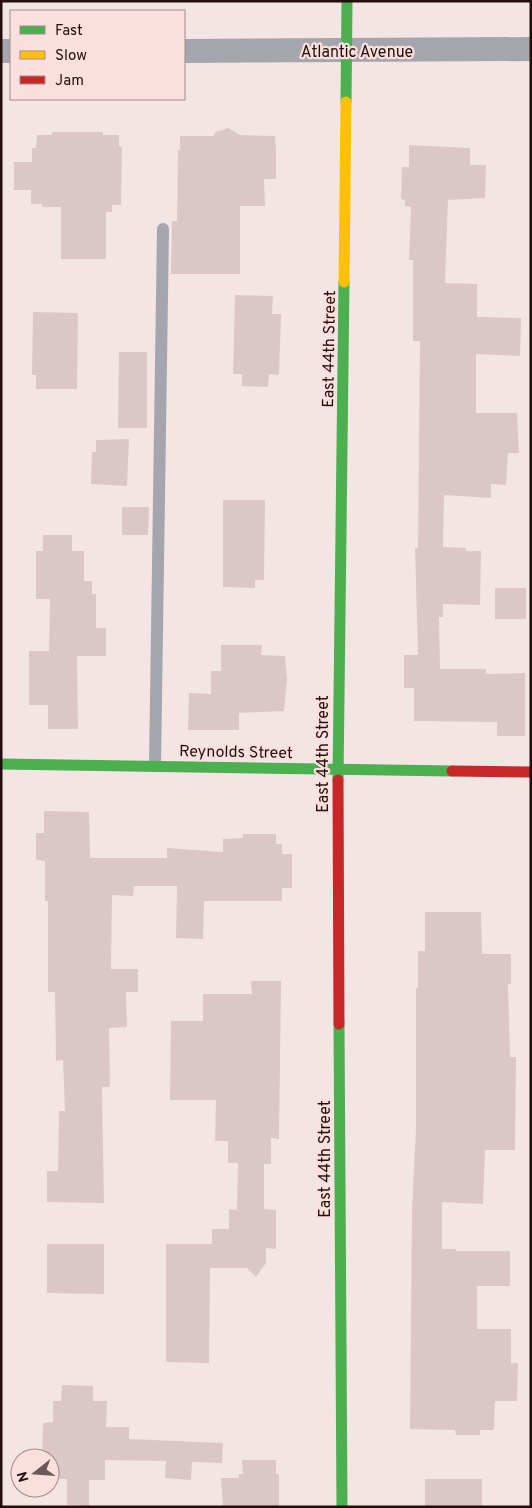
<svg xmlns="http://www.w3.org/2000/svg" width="532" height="1508" font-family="Overpass,sans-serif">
<rect width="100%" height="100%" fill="#f3e5e3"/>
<!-- building -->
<g fill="#dbc8c6">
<polygon points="228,128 240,135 275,136 276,150 276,179 264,179 265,206 240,206 240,274 171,274 172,221 177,221 178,150 180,150 180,136 213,136 216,132"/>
<polygon points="52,132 103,132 103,135 119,135 119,146 122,147 121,205 112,205 112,212 106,212 106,259 61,259 61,207 42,207 42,204 31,204 31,190 14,190 14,162 32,162 32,148 36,148 37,135 52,135"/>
<polygon points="409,145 470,148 470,165 486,165 485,198 448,200 445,283 477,284 477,317 521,318 520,356 476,354 476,413 517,413 519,453 508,453 506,485 491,484 491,498 444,495 443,547 466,548 466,551 481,551 480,605 443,604 443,617 439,617 440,669 486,669 486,674 525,673 525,736 497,736 497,722 414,721 414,688 404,688 404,655 418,655 415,548 418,548 420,341 413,341 413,260 409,260 411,207 405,206 405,200 401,199 402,167 409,167"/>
<polygon points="235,295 273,296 272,314 281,314 279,375 269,374 268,387 242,386 242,374 233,374"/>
<polygon points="33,312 78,313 77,389 36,389 36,375 32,375"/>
<polygon points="119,352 147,352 147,428 118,428"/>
<polygon points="129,439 127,486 91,484 92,452 96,452 96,440"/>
<polygon points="223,500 265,500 264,580 255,580 255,588 223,587"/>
<polygon points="122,507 149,507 148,535 122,535"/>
<polygon points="43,535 72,535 72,551 84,551 84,581 92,581 92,594 96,594 96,628 106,628 106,656 77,656 78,729 48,729 48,705 29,705 29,651 49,651 50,599 36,599 36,551 43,551"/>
<rect x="495" y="588" width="31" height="31"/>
<polygon points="221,645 262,645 261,655 285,656 287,679 284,711 239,713 239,730 188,730 189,693 211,694 211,671 221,671"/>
<polygon points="44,811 89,812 90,858 167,858 167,848 223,852 223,839 243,838 243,834 276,834 276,844 282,844 282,854 292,854 292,888 282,888 282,901 204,901 203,939 176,938 177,886 134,886 133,896 112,895 111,969 138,969 138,992 126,992 127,1027 109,1028 110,1087 102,1087 104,1203 47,1202 47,1171 58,1171 59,1111 65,1111 63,1060 56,1061 55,992 48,992 48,901 45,901 45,861 36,860 36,833 44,833"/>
<polygon points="425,912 481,912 482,954 511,954 511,984 508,984 510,1057 516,1057 515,1150 485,1150 483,1204 442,1202 442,1249 456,1249 456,1251 510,1251 510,1286 477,1286 477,1329 511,1329 511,1363 518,1363 517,1401 495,1401 494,1430 480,1430 480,1435 456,1435 455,1430 410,1429 412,1211 416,1128 416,988 418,988 418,951 425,951"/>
<polygon points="251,981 281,981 279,1139 271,1138 271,1164 264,1164 264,1209 276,1210 276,1249 266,1248 266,1263 256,1277 247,1268 210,1268 209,1363 166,1362 166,1244 212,1244 212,1229 229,1229 229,1209 237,1210 238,1163 228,1163 228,1141 215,1141 216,1100 170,1100 171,1021 203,1021 203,994 252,994"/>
<polygon points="47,1244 104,1244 104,1294 47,1293"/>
<polygon points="62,1385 93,1386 93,1401 107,1401 106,1427 129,1427 129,1439 223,1443 222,1463 192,1462 191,1480 165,1478 166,1461 105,1460 105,1480 89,1480 89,1506 67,1505 67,1479 52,1479 53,1458 42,1457 43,1423 53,1422 53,1401 61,1401"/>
<polygon points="242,1460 276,1460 276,1474 279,1474 279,1507 223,1507 221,1478 239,1478 239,1474 243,1474"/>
<rect x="425" y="1479" width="57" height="28"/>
</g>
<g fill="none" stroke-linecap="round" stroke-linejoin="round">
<!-- lane -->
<polyline stroke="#a5a6ad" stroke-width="12" points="155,766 163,229"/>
<!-- street -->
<g stroke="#a5a6ad" stroke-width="24">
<polyline points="1,51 11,51"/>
<polyline points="184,51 531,49"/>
</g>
<!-- fast -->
<g stroke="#4caf50" stroke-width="11">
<polyline points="346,102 347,1"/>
<polyline points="1,764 452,771"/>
<polyline points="338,780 344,282"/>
<polyline points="339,1024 342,1507"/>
</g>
<!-- slow -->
<polyline stroke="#ffc107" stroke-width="11" points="344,282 346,102"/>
<!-- jam -->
<g stroke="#c62828" stroke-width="11">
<polyline points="452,771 531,772"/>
<polyline points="338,780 339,1024"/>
</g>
</g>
<g text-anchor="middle" stroke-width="4.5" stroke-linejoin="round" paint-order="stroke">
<!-- street labels -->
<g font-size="16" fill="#240e0d" stroke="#f9dfdd">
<text x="357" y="57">Atlantic Avenue</text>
<text transform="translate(328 349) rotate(-89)" y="6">East 44th Street</text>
<text transform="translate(236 751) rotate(1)" y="6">Reynolds Street</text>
<text transform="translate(322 754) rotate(-90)" y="6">East 44th Street</text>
<text transform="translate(324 1159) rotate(-90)" y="6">East 44th Street</text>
</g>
</g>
<!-- border -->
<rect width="532" height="1508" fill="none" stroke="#240e0d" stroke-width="5"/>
<!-- legend -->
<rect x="10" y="10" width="175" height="90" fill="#f9dfdd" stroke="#a48b8a"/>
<rect x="20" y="26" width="25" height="8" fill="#4caf50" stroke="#a48b8a"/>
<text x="55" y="35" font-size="15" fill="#240e0d">Fast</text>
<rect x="20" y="51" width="25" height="8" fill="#ffc107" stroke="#a48b8a"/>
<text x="55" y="60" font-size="15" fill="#240e0d">Slow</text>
<rect x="20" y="76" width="25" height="8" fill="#c62828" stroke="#a48b8a"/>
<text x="55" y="85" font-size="15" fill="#240e0d">Jam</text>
<!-- north arrow -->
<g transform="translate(35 1473) rotate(253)"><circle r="24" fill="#f9dfdd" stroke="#a48b8a"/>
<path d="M0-4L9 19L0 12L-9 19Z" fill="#6c5958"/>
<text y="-8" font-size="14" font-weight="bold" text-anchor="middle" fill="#240e0d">N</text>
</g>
</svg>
